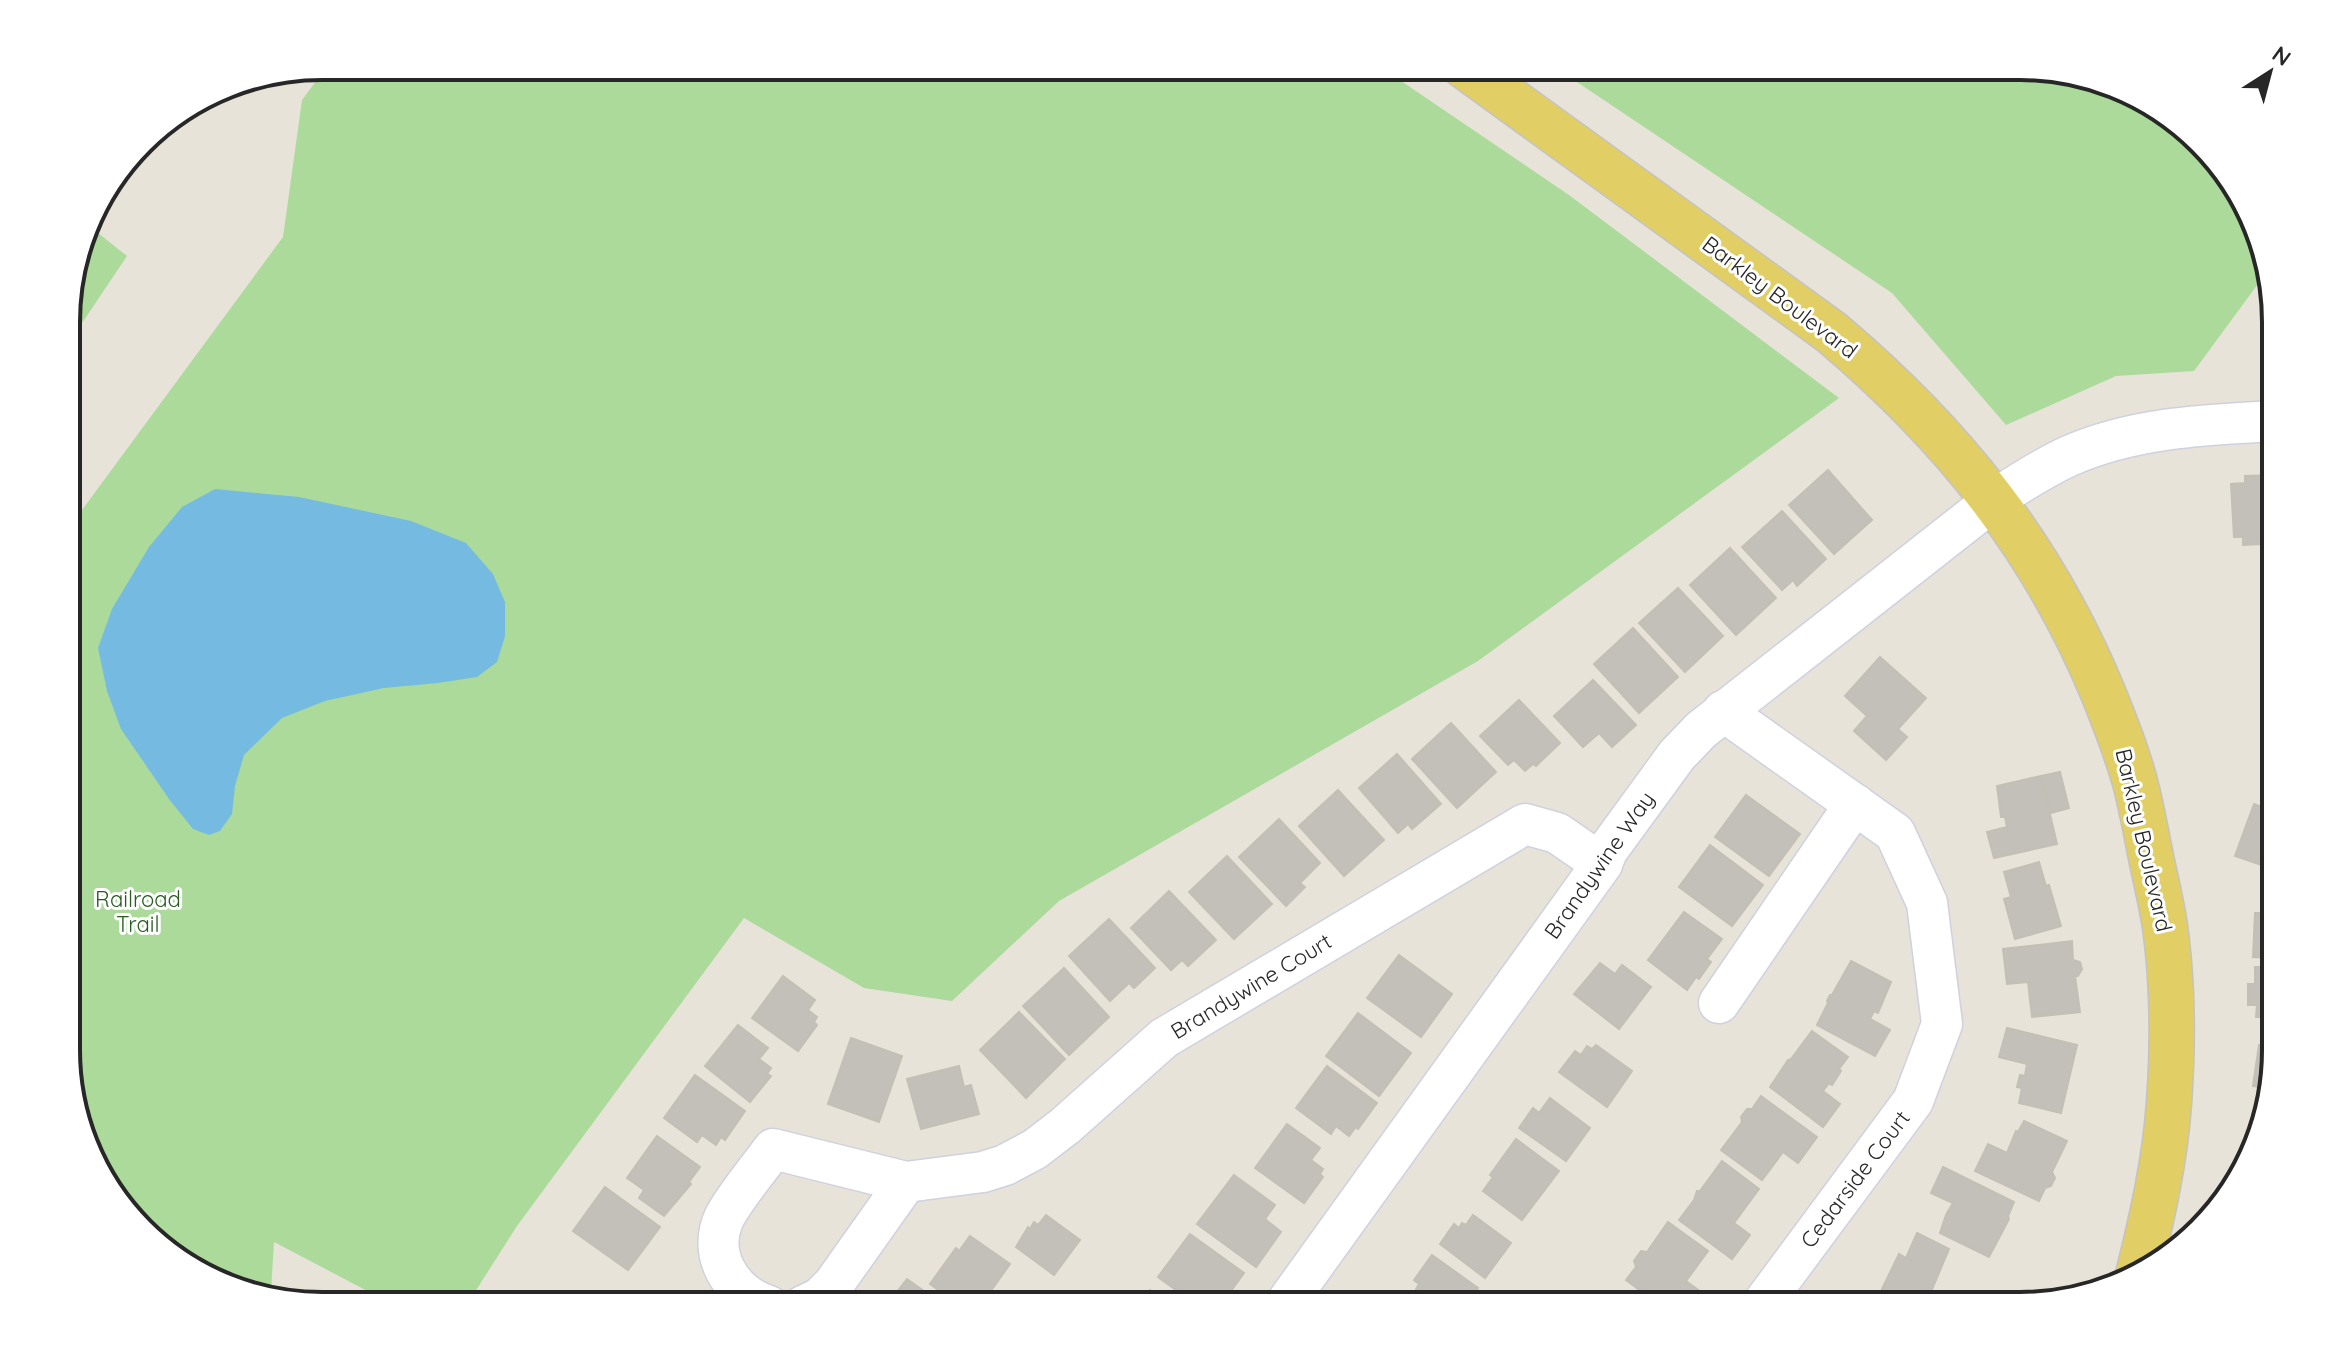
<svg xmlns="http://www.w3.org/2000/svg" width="2342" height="1372" font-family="Quicksand,sans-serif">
<rect width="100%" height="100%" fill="#e8e3d9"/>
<!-- green -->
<g fill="#abda9b">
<polygon points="327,66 1379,66 1569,195 1839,398 1478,661 1059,901 952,1001 864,988 744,918 517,1226 466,1306 396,1306 274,1242 271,1292 194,1271 109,1192 68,1083 68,529 283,237 302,100"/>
<polygon points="1553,66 2020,66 2148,101 2241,194 2266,273 2194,371 2116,376 2006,425 1892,293"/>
<polygon points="88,225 127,256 68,344 68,289"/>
</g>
<!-- water -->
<polygon fill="#75bbe1" points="215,489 299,497 411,521 466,543 493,574 505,602 505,636 497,662 477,677 438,683 384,688 325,701 282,718 244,755 235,786 232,814 220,831 209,835 193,829 169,799 121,729 107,691 98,648 112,609 149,547 182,507"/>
<!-- building -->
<g fill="#c3c0b9" stroke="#c3bfb4" stroke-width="2">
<polygon points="1828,470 1872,520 1834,554 1789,505"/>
<polygon points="2275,475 2275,538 2261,538 2261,544 2243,545 2243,537 2234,537 2231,484 2245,483 2245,476"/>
<polygon points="1782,511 1826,559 1797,586 1793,580 1782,590 1742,547"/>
<polygon points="1730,548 1776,598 1736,635 1690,585"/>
<polygon points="1678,588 1723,636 1685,672 1639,623"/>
<polygon points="1633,628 1678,677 1639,713 1594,664"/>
<polygon points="1880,657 1926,698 1898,729 1907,737 1886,760 1854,731 1867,716 1845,696"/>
<polygon points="1593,680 1636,725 1612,747 1599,733 1583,747 1554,716"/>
<polygon points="1519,700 1560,743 1536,766 1533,764 1525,771 1514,760 1508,765 1480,736"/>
<polygon points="1451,723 1496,772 1457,808 1412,759"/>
<polygon points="1397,754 1441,804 1412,829 1408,824 1398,833 1359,788"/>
<polygon points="2275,762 2275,793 2261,782"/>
<polygon points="2060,772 2069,808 2051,813 2041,776"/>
<polygon points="2041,776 2057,844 1994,858 1987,832 2007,827 2005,817 2001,817 1997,786"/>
<polygon points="1338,790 1384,840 1344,876 1299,826"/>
<polygon points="1746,795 1800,834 1769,876 1715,837"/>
<polygon points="2254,804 2275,812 2275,862 2273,869 2235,856"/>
<polygon points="1279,819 1320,863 1300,883 1305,887 1286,906 1239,857"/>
<polygon points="1710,845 1763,885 1732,926 1679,887"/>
<polygon points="1227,856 1272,904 1234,939 1189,892"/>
<polygon points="2039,862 2046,886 2049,885 2061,926 2015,939 2004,899 2011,897 2004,872"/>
<polygon points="1169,891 1216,940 1188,966 1182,960 1171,970 1131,928"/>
<polygon points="1684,912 1722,939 1707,959 1711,962 1699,979 1696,977 1687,990 1648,960"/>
<polygon points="2255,913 2275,913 2275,958 2253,957"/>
<polygon points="1109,919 1155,968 1134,988 1129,983 1110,1001 1069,956"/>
<polygon points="2072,941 2073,960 2080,962 2082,969 2078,976 2075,976 2080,1012 2032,1017 2028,982 2007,984 2003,949"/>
<polygon points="1399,955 1452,994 1421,1037 1367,998"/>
<polygon points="1851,961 1891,982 1878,1013 1874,1011 1870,1019 1890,1030 1875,1056 1817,1025 1828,1003 1827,1001 1830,995 1832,995"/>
<polygon points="1600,963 1615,974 1622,965 1651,987 1619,1029 1574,994"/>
<polygon points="2255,967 2275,967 2275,1027 2265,1027 2265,1017 2256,1017 2257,1005 2248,1005 2248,984 2255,984"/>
<polygon points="1064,968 1109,1017 1069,1055 1023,1006"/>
<polygon points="783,976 815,1000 808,1010 817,1017 814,1022 817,1025 798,1051 752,1018"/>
<polygon points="1019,1012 1065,1059 1026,1098 980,1050"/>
<polygon points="1358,1013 1411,1053 1379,1096 1326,1056"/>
<polygon points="738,1025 768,1048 759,1059 771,1068 767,1074 771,1076 750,1102 705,1066"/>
<polygon points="2007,1028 2077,1045 2061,1113 2019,1103 2022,1088 2017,1087 2020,1075 2025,1076 2027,1064 1999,1057"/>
<polygon points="1812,1031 1848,1057 1839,1069 1841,1071 1832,1085 1829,1083 1823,1091 1840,1104 1823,1127 1770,1087 1788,1060 1791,1059"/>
<polygon points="851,1038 902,1056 879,1122 828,1104"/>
<polygon points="1596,1045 1632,1071 1607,1107 1559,1072 1575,1051 1581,1055 1587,1046 1592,1049"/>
<polygon points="2259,1045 2275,1048 2275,1066 2269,1089 2253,1086"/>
<polygon points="959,1066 964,1087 971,1085 979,1114 921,1129 907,1079"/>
<polygon points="1327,1066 1377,1103 1358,1129 1356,1127 1349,1136 1336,1126 1331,1134 1296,1108"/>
<polygon points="695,1075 745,1111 725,1140 721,1137 716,1145 702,1135 697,1142 664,1118"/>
<polygon points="1761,1096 1817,1137 1798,1163 1783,1152 1762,1180 1721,1150 1742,1122 1741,1117 1747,1109 1752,1109"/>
<polygon points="1550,1098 1590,1128 1566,1161 1519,1128 1533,1108 1539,1113"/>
<polygon points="2024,1121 2067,1141 2052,1172 2055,1178 2051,1186 2045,1188 2039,1201 1975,1171 1988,1144 2007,1153 2016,1131 2018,1132"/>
<polygon points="1287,1124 1320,1148 1311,1160 1323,1169 1320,1174 1323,1177 1304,1203 1255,1168"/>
<polygon points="657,1136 700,1167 689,1182 691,1184 664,1216 639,1198 644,1190 627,1178"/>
<polygon points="1516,1139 1559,1171 1522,1220 1483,1191 1493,1177 1490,1175"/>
<polygon points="1722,1161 1759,1189 1734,1223 1750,1235 1732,1259 1679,1220 1694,1200 1697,1191 1700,1191"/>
<polygon points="1943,1167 2014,1202 2008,1216 2009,1219 1989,1257 1940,1233 1946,1215 1953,1203 1931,1193"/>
<polygon points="1234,1175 1275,1205 1265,1219 1281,1232 1256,1267 1197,1224"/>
<polygon points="605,1187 660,1227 628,1270 573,1231"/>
<polygon points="1046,1215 1080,1240 1054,1275 1016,1247 1028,1227 1030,1229 1034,1222 1038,1225"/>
<polygon points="1473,1215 1511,1243 1485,1278 1440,1244 1454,1224 1459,1228 1462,1223 1466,1225"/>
<polygon points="1668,1222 1708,1251 1686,1281 1705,1295 1697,1306 1661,1306 1626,1280 1636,1267 1634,1261 1641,1251 1647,1252"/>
<polygon points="1917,1233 1949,1249 1925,1306 1918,1306 1882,1289 1899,1254 1906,1258"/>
<polygon points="1190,1234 1244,1273 1220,1306 1198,1306 1158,1277"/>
<polygon points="970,1236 1010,1264 980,1306 961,1306 930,1284 956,1248 959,1251"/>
<polygon points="1432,1255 1478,1288 1465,1306 1432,1306 1417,1295 1419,1292 1416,1289 1419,1284 1414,1280"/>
<polygon points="907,1279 945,1306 886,1306"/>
<polygon points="1150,1290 1172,1306 1138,1306"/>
<polygon points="1869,1296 1890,1306 1865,1306"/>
</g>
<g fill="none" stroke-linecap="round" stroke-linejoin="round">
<defs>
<g id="minor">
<polyline points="1723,711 1895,833 1927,903 1942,1024 1913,1101 1761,1306"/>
<polyline points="1719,1003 1855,804"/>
<polyline points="906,1182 983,1172 1005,1165 1035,1149 1065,1126 1164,1038 1525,824 1557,833 1602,864"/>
<path d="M769 1306C731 1294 706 1254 725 1216 737 1194 758 1170 773 1149L906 1182 833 1285 820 1298 803 1306"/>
<path d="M1284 1306 1602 864 1607 851 1677 755 1701 730 1994 500C2018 484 2043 468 2069 456 2135 427 2205 425 2275 421"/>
</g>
<path id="major" d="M1464 66 1831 332C1953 435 2043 547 2104 695 2116 725 2128 755 2136 786 2142 809 2146 833 2151 857 2156 882 2163 908 2166 934 2173 989 2173 1047 2169 1103 2165 1161 2152 1218 2138 1275"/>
</defs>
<!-- minor casing -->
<use href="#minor" stroke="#cfd1df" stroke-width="43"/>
<!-- major casing -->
<use href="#major" stroke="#c3c3c3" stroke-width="47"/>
<!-- minor -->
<use href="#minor" stroke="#fff" stroke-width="40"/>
<!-- major -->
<use href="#major" stroke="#e1cf65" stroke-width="44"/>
</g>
<g text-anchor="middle" stroke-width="6" stroke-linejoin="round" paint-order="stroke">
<!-- street labels -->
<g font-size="22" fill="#272727" stroke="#fff">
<text transform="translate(1780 297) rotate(37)" y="8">Barkley Boulevard</text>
<text transform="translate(2144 840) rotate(77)" y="8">Barkley Boulevard</text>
<text transform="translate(1599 865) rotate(-55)" y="8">Brandywine Way</text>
<text transform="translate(1251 986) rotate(-31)" y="8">Brandywine Court</text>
<text transform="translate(1855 1179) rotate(-53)" y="8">Cedarside Court</text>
</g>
<!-- park labels -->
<g font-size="22" fill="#275b20" stroke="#fff">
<text x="138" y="907">Railroad<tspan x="138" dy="25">Trail</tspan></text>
</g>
</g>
<!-- crop -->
<path d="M0 0H2342V1372H0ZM322 80H2020A242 242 0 0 1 2262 322V1050A242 242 0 0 1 2020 1292H322A242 242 0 0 1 80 1050V322A242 242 0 0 1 322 80Z" fill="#fff" fill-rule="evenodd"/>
<path fill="none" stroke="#272727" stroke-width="4" d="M322 80H2020A242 242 0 0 1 2262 322V1050A242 242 0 0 1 2020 1292H322A242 242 0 0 1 80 1050V322A242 242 0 0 1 322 80Z"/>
<!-- north arrow -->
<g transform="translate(2270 72) rotate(36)" stroke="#ffffff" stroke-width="6" paint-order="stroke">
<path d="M0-6L14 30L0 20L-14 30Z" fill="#272727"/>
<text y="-12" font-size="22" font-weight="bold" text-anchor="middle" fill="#272727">N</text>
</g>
</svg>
